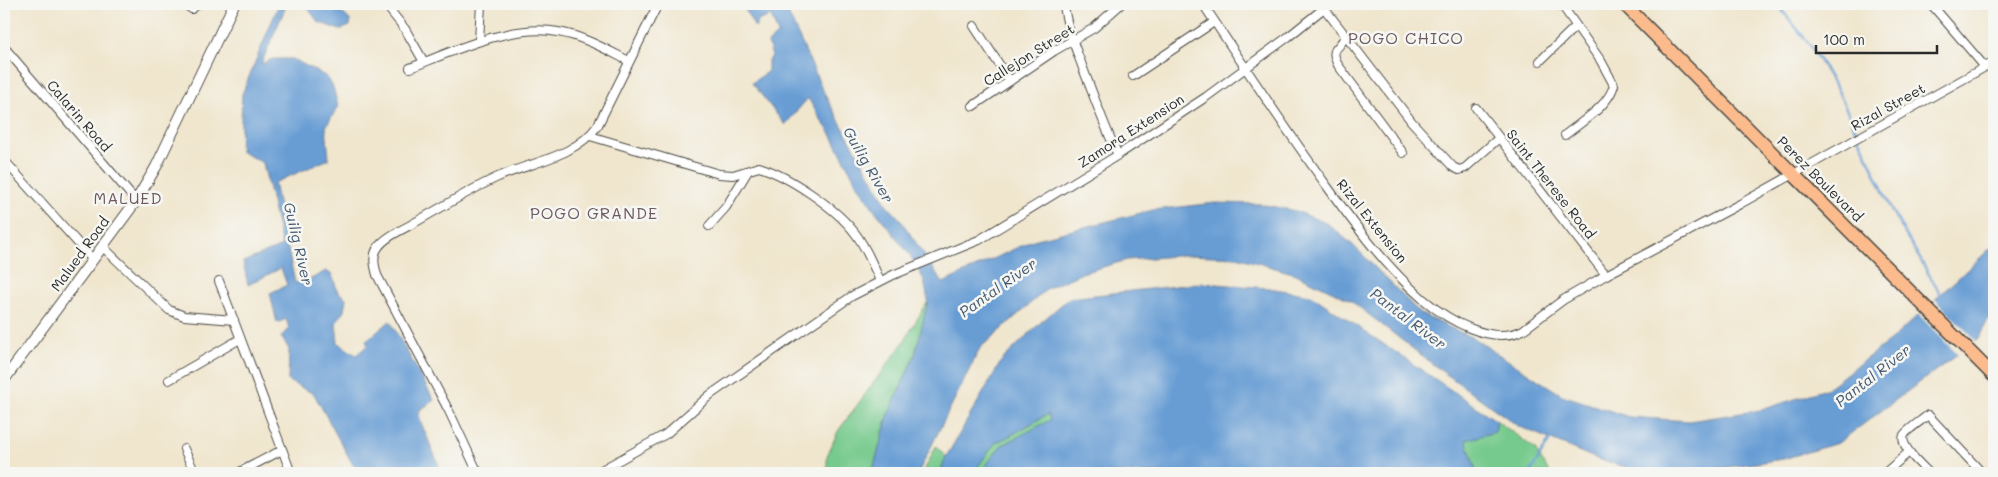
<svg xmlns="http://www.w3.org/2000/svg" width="1998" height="477" font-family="Mali,sans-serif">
<rect width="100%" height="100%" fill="#f6f6f2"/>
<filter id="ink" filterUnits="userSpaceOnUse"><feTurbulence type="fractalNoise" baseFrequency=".02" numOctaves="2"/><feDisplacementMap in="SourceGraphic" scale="10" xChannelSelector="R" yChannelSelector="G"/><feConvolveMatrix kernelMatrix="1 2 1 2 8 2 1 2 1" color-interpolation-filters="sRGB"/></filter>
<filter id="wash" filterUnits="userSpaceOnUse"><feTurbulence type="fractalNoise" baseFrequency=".0096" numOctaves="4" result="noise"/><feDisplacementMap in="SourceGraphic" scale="20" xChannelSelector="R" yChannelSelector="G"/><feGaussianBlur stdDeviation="1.12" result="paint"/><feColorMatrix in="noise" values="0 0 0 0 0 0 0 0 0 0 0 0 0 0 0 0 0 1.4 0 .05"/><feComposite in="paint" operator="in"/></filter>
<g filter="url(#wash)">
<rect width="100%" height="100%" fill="#f0e6ce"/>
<!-- green -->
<g fill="#77ca8d" stroke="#517a5c">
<polygon points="928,301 915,355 888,416 872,473 827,473 827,456 838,431 903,343"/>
<polygon points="1048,414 1051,420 1001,446 980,473 973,473 996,442 1008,437"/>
<polygon points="1497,421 1534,448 1550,473 1477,473 1466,440 1494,432"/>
<polygon points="936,446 946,457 941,473 923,473"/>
</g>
<!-- water -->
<g fill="#689dd4" stroke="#4a6480">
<polygon points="279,4 287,4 261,64 273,59 293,59 327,77 333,87 338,106 326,127 329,159 274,183 295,283 307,281 326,271 332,275 338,292 346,298 344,311 336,323 338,343 356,355 368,345 366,341 390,321 434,400 419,411 420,420 442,473 367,473 353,465 314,394 288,381 289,349 281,337 289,328 286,319 277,323 270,293 287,285 281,268 248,285 243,262 282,246 263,163 240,151 242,94"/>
<polygon points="305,4 337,4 337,8 351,21 350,26 340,30 318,22"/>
<polygon points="742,4 784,4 827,99 887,205 900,219 943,283 1033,240 1153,210 1215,203 1260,204 1296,211 1328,224 1354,246 1421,314 1473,338 1562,395 1629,417 1689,421 1761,410 1826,389 1892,339 1994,245 1994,309 1978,339 1838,443 1783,459 1689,473 1648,473 1597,459 1518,426 1435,366 1350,300 1296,274 1237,257 1187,255 1127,260 1082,273 1048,288 980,348 918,473 872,473 888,416 915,355 928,301 924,280 910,255 876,212 856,182 831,134 819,117 808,98 785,125 752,83 768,71 768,60 772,56 768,43 778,34 771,16 759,20 755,28"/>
<polygon points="1202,283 1269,288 1311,295 1497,421 1495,432 1466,440 1477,473 980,473 1001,446 1050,420 1048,414 1008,437 996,442 973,473 940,473 946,457 1002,360 1040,323 1069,298"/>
</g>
<!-- pier -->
<polygon fill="#f0e6ce" points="1933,297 1978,343 1960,357 1917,313"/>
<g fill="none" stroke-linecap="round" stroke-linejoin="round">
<!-- stream -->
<g stroke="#689dd4" stroke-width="2.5">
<polyline points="1777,4 1810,45 1839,93 1893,213 1941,295"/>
<polyline points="1530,473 1552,436"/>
</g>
</g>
</g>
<g filter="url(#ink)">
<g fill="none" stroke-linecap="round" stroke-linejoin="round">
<defs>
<g id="minor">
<polyline points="184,4 192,9 198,4"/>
<polyline points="385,4 405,29 424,62"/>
<path d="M1064 4C1066 27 1076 49 1084 71 1095 99 1105 128 1118 155"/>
<path d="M1203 4C1244 66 1285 129 1329 189 1357 228 1387 268 1423 299 1448 320 1491 346 1523 330L1563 300 1606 275 1740 204 1994 62"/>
<path d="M1561 4 1601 61 1614 85C1608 107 1582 121 1565 135"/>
<polyline points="1931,4 1985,67"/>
<path d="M1324 8 1345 35C1342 50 1328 45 1338 65L1403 153"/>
<polyline points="974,26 1010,81"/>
<polyline points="1345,35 1412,122 1453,167 1459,170 1465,168 1499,138"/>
<polyline points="479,41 481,4"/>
<polyline points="4,47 136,201"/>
<polyline points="1540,61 1576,26"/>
<path d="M410 68C453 51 511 23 558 32 583 36 607 50 629 61"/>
<polyline points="1133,76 1214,22"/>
<polyline points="973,106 1054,51 1094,28 1121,4"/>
<polyline points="1476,108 1606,275"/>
<path d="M590 136 719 174 733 175 759 167C789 176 836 208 855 233 866 247 873 265 880 281"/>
<polyline points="4,160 93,260"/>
<polyline points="709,226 726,207 748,171"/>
<polyline points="103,247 169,310 184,316 234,320"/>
<polyline points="219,281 291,473"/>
<polyline points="169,380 240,339"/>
<polyline points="184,449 195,473"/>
<polyline points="238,473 282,450"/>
<path d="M478 473 449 411 377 275C375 267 372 257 377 249 384 237 402 230 414 223 441 208 469 190 498 177 531 162 576 157 598 125L658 4"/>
<polyline points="596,473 666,434 710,395 852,296 893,275 979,240 1118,155 1206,97 1288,37 1329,4"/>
<polyline points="1885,473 1909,452"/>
<path d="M1929 473C1922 466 1899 446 1904 435 1907 430 1922 420 1928 415L1982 473"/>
</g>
<polyline id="tertiary" points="4,380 136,201 156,167 234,4"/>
<polyline id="primary" points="1624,4 1994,376"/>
</defs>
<!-- minor casing -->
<use href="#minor" stroke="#494743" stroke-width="10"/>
<!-- tertiary casing -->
<use href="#tertiary" stroke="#494743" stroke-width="12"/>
<!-- primary casing -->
<use href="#primary" stroke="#494743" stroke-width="15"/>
<!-- minor -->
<use href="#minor" stroke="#fff" stroke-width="8"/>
<!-- tertiary -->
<use href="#tertiary" stroke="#fff" stroke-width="10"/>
<!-- primary -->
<use href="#primary" stroke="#fbbb8d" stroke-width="12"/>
</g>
</g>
<g text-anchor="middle" stroke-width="5" stroke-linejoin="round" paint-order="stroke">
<!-- street labels -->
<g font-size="14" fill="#2b2b2b" stroke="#f6f6f2">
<text transform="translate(1029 55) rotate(-32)" y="5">Callejon Street</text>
<text transform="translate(1888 107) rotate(-29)" y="5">Rizal Street</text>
<text transform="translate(79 116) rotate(49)" y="5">Calarin Road</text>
<text transform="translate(1131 131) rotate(-33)" y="5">Zamora Extension</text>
<text transform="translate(1820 179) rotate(45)" y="5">Perez Boulevard</text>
<text transform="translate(1551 184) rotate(52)" y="5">Saint Therese Road</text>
<text transform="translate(1372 221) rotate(51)" y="5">Rizal Extension</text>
<text transform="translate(80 254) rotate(-54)" y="5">Malued Road</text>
</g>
<!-- water labels -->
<g font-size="15" font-style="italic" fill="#43596f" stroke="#f6f6f2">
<text transform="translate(868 165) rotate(60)" y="5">Guilig River</text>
<text transform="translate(298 244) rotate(77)" y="5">Guilig River</text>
<text transform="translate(998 288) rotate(-35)" y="5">Pantal River</text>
<text transform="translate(1408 319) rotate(37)" y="5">Pantal River</text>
<text transform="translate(1873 376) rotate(-38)" y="5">Pantal River</text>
</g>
<!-- quarter labels -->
<g font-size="16" letter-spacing="1" fill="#6c5961" stroke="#f6f6f2">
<text x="1406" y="44">POGO CHICO</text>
<text x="128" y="204">MALUED</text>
<text x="594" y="219">POGO GRANDE</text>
</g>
</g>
<!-- margin -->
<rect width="1998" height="477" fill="none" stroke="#f6f6f2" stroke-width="20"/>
<!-- scale -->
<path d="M1816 45v8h121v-8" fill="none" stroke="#2b2b2b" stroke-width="2.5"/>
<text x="1823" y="45" font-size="15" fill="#2b2b2b" stroke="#f6f6f2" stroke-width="4" paint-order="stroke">100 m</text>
</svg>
